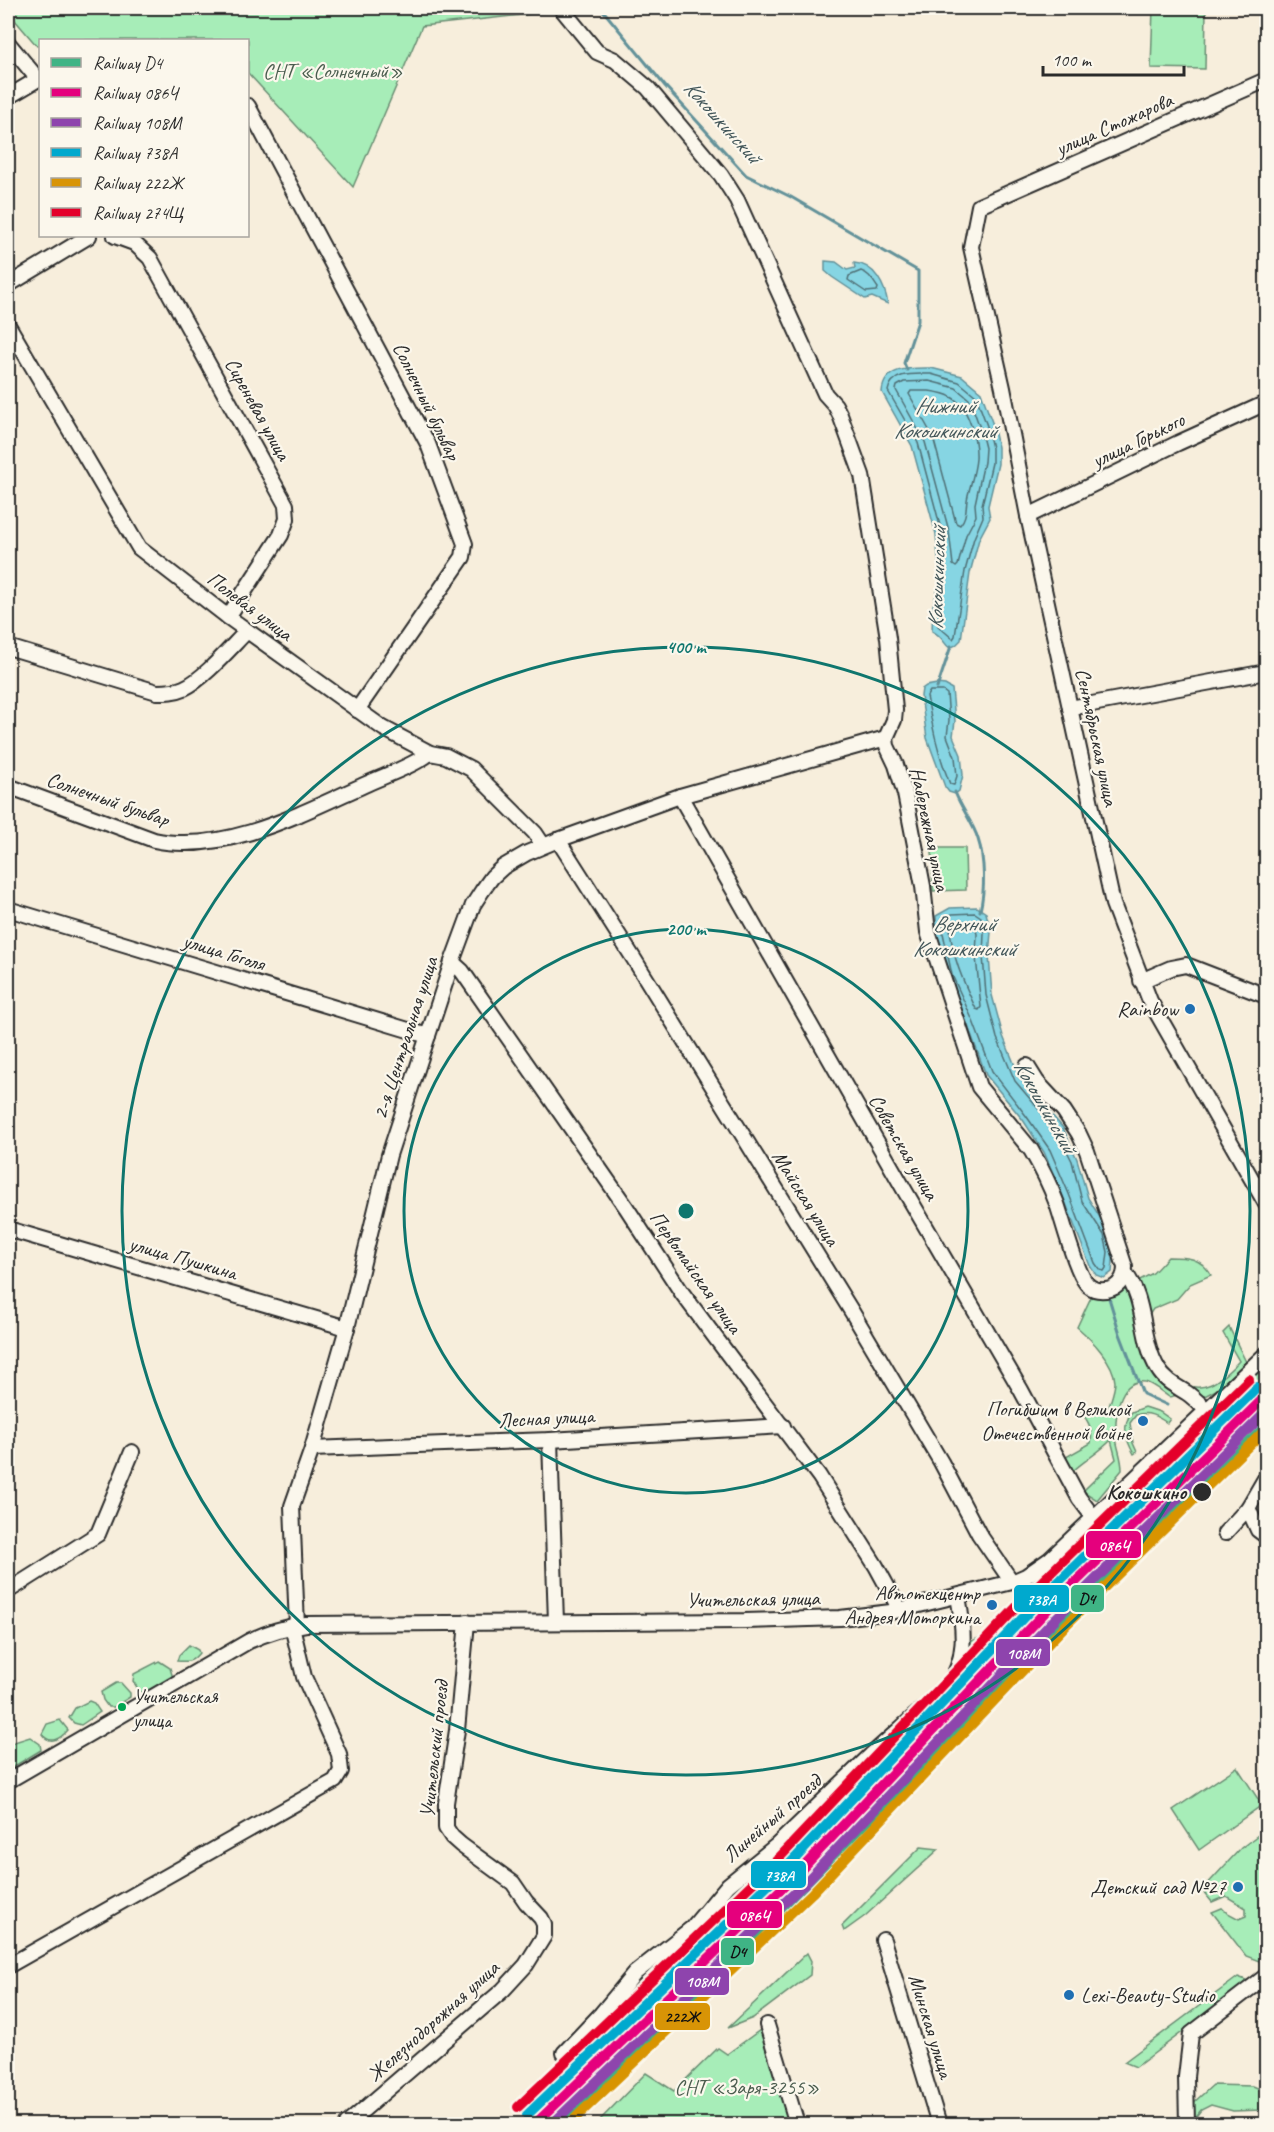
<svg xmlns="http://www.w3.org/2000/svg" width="1274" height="2132" font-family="Caveat,sans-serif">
<rect width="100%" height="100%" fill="#f7eedc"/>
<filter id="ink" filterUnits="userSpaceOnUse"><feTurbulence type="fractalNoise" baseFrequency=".0167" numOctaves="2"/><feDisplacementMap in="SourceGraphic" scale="12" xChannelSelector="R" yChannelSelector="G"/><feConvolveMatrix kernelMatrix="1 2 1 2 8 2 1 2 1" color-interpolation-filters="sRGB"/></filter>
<g filter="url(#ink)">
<!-- green -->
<g fill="#a7edb8" stroke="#698c72" stroke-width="1.5">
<polygon points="8,8 558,8 558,11 422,26 353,187 248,73 248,40 40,40 40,46 37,46 8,12"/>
<polygon points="1153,8 1206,8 1205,69 1151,68"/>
<polygon points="932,848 965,848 966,890 933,891"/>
<path d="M1168 1257C1187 1257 1201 1257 1211 1275L1190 1284 1177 1299 1153 1309 1145 1321C1153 1336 1155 1351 1162 1365 1165 1370 1171 1374 1176 1378 1201 1399 1221 1380 1239 1361L1223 1333 1229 1327 1246 1362 1216 1390 1199 1399 1192 1392 1169 1397C1162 1392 1153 1384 1145 1382 1117 1378 1115 1419 1116 1437 1117 1448 1122 1458 1122 1470L1097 1500 1083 1491 1116 1459 1111 1440C1099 1453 1084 1460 1072 1472L1066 1457 1091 1443C1093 1430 1089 1422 1081 1412L1108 1410C1110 1402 1115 1390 1115 1382 1114 1362 1091 1339 1077 1327L1092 1295 1114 1294 1153 1273Z"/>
<path d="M1266 1364V1382L1068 1578 1034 1605 1027 1602 1021 1591C1056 1572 1085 1538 1115 1511 1166 1462 1218 1415 1266 1364Z"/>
<path d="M1145 1407 1160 1412 1170 1419 1167 1423C1157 1416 1148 1411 1136 1415L1130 1423 1133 1443 1137 1452 1134 1454C1126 1440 1121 1426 1132 1412Z"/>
<path d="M1012 1619C1012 1638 996 1635 1010 1655L939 1727 745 1906 726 1897 729 1891 967 1659 970 1642 1007 1624Z"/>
<path d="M189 1645 198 1650 199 1653C192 1662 188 1662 177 1661L179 1655Z"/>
<polygon points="159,1661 170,1668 173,1678 145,1692 140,1692 133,1681 134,1674"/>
<polygon points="116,1683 121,1683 130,1693 130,1697 114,1707 108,1707 103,1700 101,1692"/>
<polygon points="89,1701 94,1703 100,1712 81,1725 74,1723 69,1718 75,1708"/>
<path d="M60 1720 68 1730C61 1738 50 1746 42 1734L47 1724Z"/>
<polygon points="30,1737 40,1744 41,1750 8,1770 8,1744"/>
<polygon points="1237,1767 1262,1805 1199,1850 1173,1810"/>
<polygon points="1266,1829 1266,1956 1259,1961 1246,1956 1212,1912 1222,1908 1226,1912 1239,1919 1246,1916 1246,1908 1226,1896 1212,1902 1202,1890 1241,1848"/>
<polygon points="921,1847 939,1849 865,1916 844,1931 842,1926"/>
<polygon points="807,1953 811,1961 810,1975 753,2018 728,2028"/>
<polygon points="1238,1977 1246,1980 1246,1984 1136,2067 1124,2062"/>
<polygon points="767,2025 797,2124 596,2124 646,2073 674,2091 718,2048 727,2054"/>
<polygon points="1213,2085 1253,2086 1265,2091 1266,2104 1262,2110 1233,2111 1211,2105 1201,2110 1194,2119 1192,2104"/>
</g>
<!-- water -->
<g fill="#86d5e3" stroke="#629199" stroke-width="1.5">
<path d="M825 261 836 262 847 270 855 268 854 263C875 264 885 286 888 304L872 297 865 299 832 277 825 271Z"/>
<path d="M931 368 962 376 981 392 993 425 998 447V464L988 506 990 518 979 539 970 573 961 640 956 645 950 648C943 644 944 637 932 631L933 605 940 581 936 534 912 446 882 392C884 366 911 368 931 368Z"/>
<polygon points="937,684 945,685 952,689 955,721 953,736 961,755 963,775 959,791 955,794 949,792 945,787 927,738 921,696 922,689 926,686"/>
<polygon points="977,907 986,913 991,932 989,956 992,995 1003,1036 1020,1078 1063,1128 1077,1159 1088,1198 1109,1232 1114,1251 1112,1272 1104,1278 1096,1275 1090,1266 1063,1196 1044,1152 1023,1120 986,1075 967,1023 947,977 937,934 936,916 950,908"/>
</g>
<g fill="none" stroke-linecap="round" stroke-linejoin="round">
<!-- shore -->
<g stroke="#4f6f75" stroke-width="1.5">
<path d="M861 271C869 273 873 281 878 288L877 291 866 292 848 280 849 276Z"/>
<path d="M931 374 959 382 976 396 987 426 992 448V463L982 505 983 517 974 538 965 571 955 636 953 639 938 626 939 606 946 581 942 533 918 443 888 391C891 371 916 374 931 374Z"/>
<polygon points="929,381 956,388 970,400 980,428 985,448 984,462 975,504 976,516 966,535 958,565 956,567 953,565 949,531 925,442 896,390 897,386 904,382"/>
<path d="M929 391C936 392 945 393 951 397 969 406 977 440 976 459 975 471 971 483 968 495 965 506 968 516 960 525L956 523 933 437 909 394 911 391Z"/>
<path d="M930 691H943L947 694 949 720 947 736 955 757 957 776 954 785 950 784C938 755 932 727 927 696Z"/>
<polygon points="975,913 981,917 984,933 983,956 986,995 997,1038 1015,1081 1057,1131 1072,1161 1082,1201 1104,1235 1108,1252 1106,1268 1104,1271 1100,1270 1095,1263 1069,1194 1050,1150 1027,1117 992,1071 973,1021 952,975 943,933 943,920 952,914"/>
<path d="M955 921H972L974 923 977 934 976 957 981 1007 979 1010 976 1009C964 983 950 953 950 924Z"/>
</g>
<!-- stream -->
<g stroke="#629199" stroke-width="3">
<polyline points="601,8 665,86 746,175 791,197 918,271 918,321 904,363 907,370"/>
<polyline points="937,688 951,646"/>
<path d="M955 792C961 808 973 823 978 839 985 860 985 890 980 911"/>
<polyline points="1109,1298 1120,1334 1143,1394 1167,1405"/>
</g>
<defs>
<g id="minor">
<polyline points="561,8 597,52 615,60 648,88 721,175 737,200 825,394 835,405 840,415 862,475 888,638 895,710 894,720 886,738"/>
<polyline points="8,43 37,78"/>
<polyline points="1266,80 979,206 971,247 1003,388 1028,516 1113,904 1150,1001 1266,1204"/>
<polyline points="8,97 40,78"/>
<polyline points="248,106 428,444 465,544 463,557 357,710"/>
<polyline points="115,236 134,243 150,258 286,505 287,519 281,535 228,617"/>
<polyline points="8,285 89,236"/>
<polyline points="8,325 139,548 228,617 383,728 430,753 446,756 471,769 535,833 543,845"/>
<polyline points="1028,516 1178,443 1266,403"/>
<path d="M8 647 157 692C166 692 175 692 184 688 203 680 232 646 247 631"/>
<polyline points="1070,708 1266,672"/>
<path d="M886 738 887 746 896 765 905 794 923 886 928 932 979 1087 1031 1150C1041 1167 1050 1185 1057 1204 1063 1221 1077 1277 1089 1286 1096 1292 1108 1291 1115 1287 1122 1282 1125 1275 1125 1267L1087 1151 1079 1134 1064 1111 1037 1082 1027 1066"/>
<path d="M8 786 154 840C223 855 302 813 364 785 386 775 411 767 430 753"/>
<polyline points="680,796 905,1191 1021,1390 1079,1498 1094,1518"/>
<polyline points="558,840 634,959 852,1312 941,1462 979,1534 1012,1582"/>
<polyline points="8,909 428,1036"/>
<polyline points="452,962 462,971 626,1207 682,1293 819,1476 876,1566 900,1610"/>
<polyline points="1141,981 1171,968 1186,965 1266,996"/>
<polyline points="8,1229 347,1328"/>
<path d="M1125 1273C1147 1301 1140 1339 1158 1369 1165 1381 1176 1386 1187 1393 1194 1398 1201 1405 1208 1411"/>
<polyline points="550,1440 556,1622"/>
<polyline points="312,1449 550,1440 783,1426"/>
<polyline points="1248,1508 1258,1530 1266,1536"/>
<polyline points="1225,1533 1248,1508 1266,1477"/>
<polyline points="8,1591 98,1534 132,1452"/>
<polyline points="297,1626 292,1506 312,1449 347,1328 389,1155 452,962 473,905 482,891 492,877 503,867 527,853 558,840 680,796 886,738"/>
<path d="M8 1781 249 1641C268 1632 286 1627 306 1624L745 1621 840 1618 891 1612 1012 1582 1026 1576 1049 1560 1266 1354"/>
<polyline points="883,1940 939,2124"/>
<polyline points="8,1966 335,1781 341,1771 339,1754 304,1677 292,1626"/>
<polyline points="767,2025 797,2124"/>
<path d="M564 2053 601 2014 635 1973 692 1928 728 1885 776 1846 871 1755 946 1688C968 1660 964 1629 958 1596"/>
<polyline points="347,2124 503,1990 526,1965 544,1936 544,1924 541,1918 526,1902 513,1883 461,1845 452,1837 446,1828 446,1803 457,1730 467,1622"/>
<polyline points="1187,2124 1186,2077 1191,2034 1266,1976"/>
</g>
</defs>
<!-- minor casing -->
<use href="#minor" stroke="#2b2b2b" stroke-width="18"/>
<!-- minor -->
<use href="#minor" stroke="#fbf7ec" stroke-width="14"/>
<defs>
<polyline id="rail-1" points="559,2124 739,1950 1088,1598 1266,1426"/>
<polyline id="rail-2" points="535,2124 795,1876 1047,1610 1266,1396"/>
<polyline id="rail-3" points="552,2124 803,1885 1056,1618 1266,1412"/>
<polyline id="rail-4" points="527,2115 786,1868 1038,1602 1258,1387"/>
<polyline id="rail-5" points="569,2124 812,1893 1064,1627 1266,1429"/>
<polyline id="rail-6" points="518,2107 778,1859 1030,1593 1249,1379"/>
</defs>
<!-- rail-1 casing -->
<use href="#rail-1" stroke="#fbf7ec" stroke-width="15"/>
<!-- rail-2 casing -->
<use href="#rail-2" stroke="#fbf7ec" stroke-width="15"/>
<!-- rail-3 casing -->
<use href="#rail-3" stroke="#fbf7ec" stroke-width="15"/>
<!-- rail-4 casing -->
<use href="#rail-4" stroke="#fbf7ec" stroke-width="15"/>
<!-- rail-5 casing -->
<use href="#rail-5" stroke="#fbf7ec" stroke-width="15"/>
<!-- rail-6 casing -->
<use href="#rail-6" stroke="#fbf7ec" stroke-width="15"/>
<!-- rail-1 -->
<use href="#rail-1" stroke="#3fb485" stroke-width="10"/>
<!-- rail-2 -->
<use href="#rail-2" stroke="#e5007d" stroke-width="10"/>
<!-- rail-3 -->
<use href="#rail-3" stroke="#8e44ad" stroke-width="10"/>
<!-- rail-4 -->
<use href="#rail-4" stroke="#00a9ce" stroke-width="10"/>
<!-- rail-5 -->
<use href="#rail-5" stroke="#d89406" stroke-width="10"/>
<!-- rail-6 -->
<use href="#rail-6" stroke="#e4002b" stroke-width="10"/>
</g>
</g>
<!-- distance rings -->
<g fill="none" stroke="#0f766e" stroke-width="3">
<circle cx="686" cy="1211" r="282"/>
<circle cx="686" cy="1211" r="564"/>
</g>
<!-- markers -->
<g fill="#1f6fb2" stroke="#fbf7ec" stroke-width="2">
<circle cx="1190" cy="1009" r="6"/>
<circle cx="1143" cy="1421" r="6"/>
<circle cx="992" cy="1605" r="6"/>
<circle cx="1238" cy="1887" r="6"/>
<circle cx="1069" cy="1995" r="6"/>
</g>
<circle fill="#2b2b2b" stroke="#fbf7ec" stroke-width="2" cx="1202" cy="1492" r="10"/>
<circle fill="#00a651" stroke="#fbf7ec" stroke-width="2" cx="122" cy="1707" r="5"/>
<g text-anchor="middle" stroke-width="4.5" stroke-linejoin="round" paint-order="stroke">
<!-- bus labels -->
<g font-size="20" fill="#2b2b2b" stroke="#fbf7ec" text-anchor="start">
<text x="133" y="1703">Учительская<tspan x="133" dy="24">улица</tspan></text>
</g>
<!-- park labels -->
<g font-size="21" fill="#4a5c4e" stroke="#fbf7ec">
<text x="333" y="78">СНТ «Солнечный»</text>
<text x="747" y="2094">СНТ «Заря-3255»</text>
</g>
<!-- street labels -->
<g font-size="21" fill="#2b2b2b" stroke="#fbf7ec">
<text transform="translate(1114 124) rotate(-24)" y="7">улица Стожарова</text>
<text transform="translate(427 401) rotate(64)" y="7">Солнечный бульвар</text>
<text transform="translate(258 409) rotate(61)" y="7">Сиреневая улица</text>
<text transform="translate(1138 440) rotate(-26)" y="7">улица Горького</text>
<text transform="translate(250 606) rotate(37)" y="7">Полевая улица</text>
<text transform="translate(1097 737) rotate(78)" y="7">Сентябрьская улица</text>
<text transform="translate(108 799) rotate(19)" y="7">Солнечный бульвар</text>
<text transform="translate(930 829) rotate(78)" y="7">Набережная улица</text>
<text transform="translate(224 952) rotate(17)" y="7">улица Гоголя</text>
<text transform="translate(405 1038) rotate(-72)" y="7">2-я Центральная улица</text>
<text transform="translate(904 1147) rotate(60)" y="7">Советская улица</text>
<text transform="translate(806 1198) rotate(58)" y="7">Майская улица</text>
<text transform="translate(183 1258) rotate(16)" y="7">улица Пушкина</text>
<text transform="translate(696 1272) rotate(55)" y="7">Первомайская улица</text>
<text transform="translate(546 1418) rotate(-3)" y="7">Лесная улица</text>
<text transform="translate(753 1599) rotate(-1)" y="7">Учительская улица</text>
<text transform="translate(434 1749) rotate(-84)" y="7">Учительский проезд</text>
<text transform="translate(772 1818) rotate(-41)" y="7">Линейный проезд</text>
<text transform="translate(433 2021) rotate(-42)" y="7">Железнодорожная улица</text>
<text transform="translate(931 2026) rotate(73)" y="7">Минская улица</text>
</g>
<!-- poi labels -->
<g font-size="21" fill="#2b2b2b" stroke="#fbf7ec" text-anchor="end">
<text x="1178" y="1016">Rainbow</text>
<text x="1131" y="1416">Погибшим в Великой<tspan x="1131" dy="24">Отечественной войне</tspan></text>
<text x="980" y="1600">Автотехцентр<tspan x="980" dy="24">Андрея Моторкина</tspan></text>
<text x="1226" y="1894">Детский сад №27</text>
<text x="1081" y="2002" text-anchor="start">Lexi-Beauty-Studio</text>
</g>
<!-- stop labels -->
<g font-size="21" font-weight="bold" fill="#2b2b2b" stroke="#fbf7ec" text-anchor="end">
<text x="1186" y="1499">Кокошкино</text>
</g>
<!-- water labels -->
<g font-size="22" font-style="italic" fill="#425659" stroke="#fbf7ec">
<text transform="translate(723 121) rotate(48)" y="8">Кокошкинский</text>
<text x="945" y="413">Нижний<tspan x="945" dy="25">Кокошкинский</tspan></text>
<text transform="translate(936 578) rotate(-88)" y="8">Кокошкинский</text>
<text x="964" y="931">Верхний<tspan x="964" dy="25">Кокошкинский</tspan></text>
<text transform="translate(1046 1106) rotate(60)" y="8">Кокошкинский</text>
</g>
</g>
<circle cx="686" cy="1211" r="9" fill="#0f766e" stroke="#fbf7ec" stroke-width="3"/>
<g font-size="18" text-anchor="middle" font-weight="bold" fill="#0f766e" stroke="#fbf7ec" stroke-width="4.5" stroke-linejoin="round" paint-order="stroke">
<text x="686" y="653">400 m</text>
<text x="686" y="935">200 m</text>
</g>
<g stroke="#fbf7ec" stroke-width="2">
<rect x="1085" y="1530" width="57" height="29" rx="6" fill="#e5007d"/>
<rect x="1070" y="1584" width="35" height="29" rx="6" fill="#3fb485"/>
<rect x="1013" y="1584" width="57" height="29" rx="6" fill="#00a9ce"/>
<rect x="995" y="1638" width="56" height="29" rx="6" fill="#8e44ad"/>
<rect x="750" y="1860" width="57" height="29" rx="6" fill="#00a9ce"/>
<rect x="726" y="1900" width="57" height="29" rx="6" fill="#e5007d"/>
<rect x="720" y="1937" width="35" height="29" rx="6" fill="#3fb485"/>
<rect x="674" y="1967" width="56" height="29" rx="6" fill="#8e44ad"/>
<rect x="654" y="2002" width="57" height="29" rx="6" fill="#d89406"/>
</g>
<g font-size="16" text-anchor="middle" font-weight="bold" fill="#fff">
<text x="1114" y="1551">086Ч</text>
<text x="1041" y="1605">738А</text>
<text x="1023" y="1659">108М</text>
<text x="779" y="1881">738А</text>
<text x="754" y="1921">086Ч</text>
<text x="702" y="1987">108М</text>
</g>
<g font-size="16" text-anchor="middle" font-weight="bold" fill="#111">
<text x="1087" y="1604">D4</text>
<text x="738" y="1957">D4</text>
<text x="682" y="2022">222Ж</text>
</g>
<!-- margin -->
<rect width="1274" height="2132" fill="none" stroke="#fbf7ec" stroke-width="30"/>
<rect x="15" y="15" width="1244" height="2102" fill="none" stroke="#2b2b2b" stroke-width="2" filter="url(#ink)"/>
<!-- legend -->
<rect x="39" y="39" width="210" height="198" fill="#fbf7ec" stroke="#a8a59f" stroke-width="1.5"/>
<rect x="51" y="58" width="30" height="9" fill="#3fb485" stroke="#a8a59f" stroke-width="1.5"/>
<text x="93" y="69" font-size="18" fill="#2b2b2b">Railway D4</text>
<rect x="51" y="88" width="30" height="9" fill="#e5007d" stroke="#a8a59f" stroke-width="1.5"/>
<text x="93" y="99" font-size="18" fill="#2b2b2b">Railway 086Ч</text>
<rect x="51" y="118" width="30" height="9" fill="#8e44ad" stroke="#a8a59f" stroke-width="1.5"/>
<text x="93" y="129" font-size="18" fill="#2b2b2b">Railway 108М</text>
<rect x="51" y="148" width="30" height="9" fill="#00a9ce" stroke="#a8a59f" stroke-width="1.5"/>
<text x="93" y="159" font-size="18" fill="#2b2b2b">Railway 738А</text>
<rect x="51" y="178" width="30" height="9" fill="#d89406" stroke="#a8a59f" stroke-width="1.5"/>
<text x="93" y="189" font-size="18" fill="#2b2b2b">Railway 222Ж</text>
<rect x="51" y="208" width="30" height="9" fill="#e4002b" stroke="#a8a59f" stroke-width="1.5"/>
<text x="93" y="219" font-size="18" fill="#2b2b2b">Railway 274Щ</text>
<!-- scale -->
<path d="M1043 66v9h141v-9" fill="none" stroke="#2b2b2b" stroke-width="3"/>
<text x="1052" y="66" font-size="18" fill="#2b2b2b" stroke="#fbf7ec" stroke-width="4.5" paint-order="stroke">100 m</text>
</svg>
